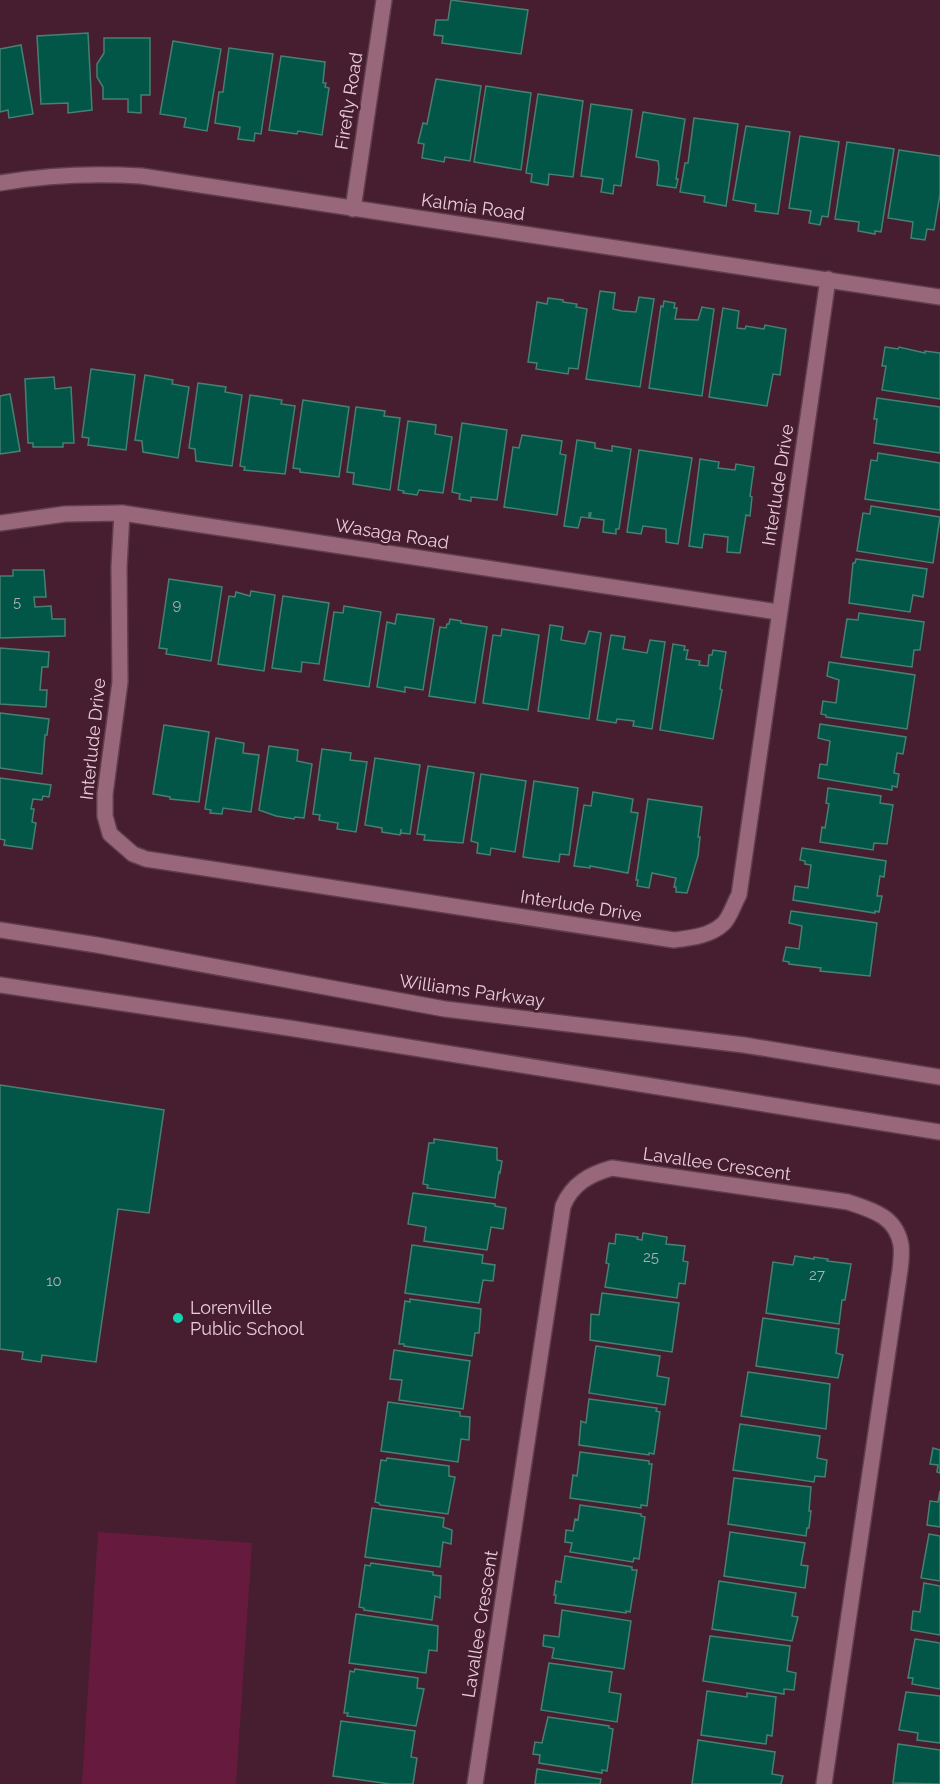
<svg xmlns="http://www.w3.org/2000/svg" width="940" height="1784" font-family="Raleway,sans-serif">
<rect width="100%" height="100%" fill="#461e2f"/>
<!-- green -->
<polygon fill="#661b3e" points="98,1532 252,1543 236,1784 82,1784"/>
<!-- building -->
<g fill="#025648" stroke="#478072" stroke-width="1.5">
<polygon points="451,0 528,10 521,54 442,43 443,36 434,35 436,20 448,20"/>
<polygon points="88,33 92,110 68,113 68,103 41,104 37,36"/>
<polygon points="104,38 150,38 150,95 141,95 141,113 128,112 128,99 103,99 103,87 97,77 97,64 104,53"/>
<polygon points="173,41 221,49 207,131 184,127 186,118 160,114"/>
<polygon points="21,45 33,114 9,118 8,110 0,112 0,49"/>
<polygon points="229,48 273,54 261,134 255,133 254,141 238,139 240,127 215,123 219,92 223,92"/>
<polygon points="281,56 325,62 323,83 326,83 325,87 329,88 322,135 298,131 297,134 269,130"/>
<polygon points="436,79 481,86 470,161 445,157 444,162 422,158 424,144 418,143 423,123 427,124"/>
<polygon points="486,86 531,93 521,170 474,162"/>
<polygon points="538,94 583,101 573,177 549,174 548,185 531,182 532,174 526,173"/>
<polygon points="591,104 632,110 621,186 614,185 613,194 601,192 603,179 581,176"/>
<polygon points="643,112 685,119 676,179 678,179 676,188 657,185 659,168 658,161 636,157"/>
<polygon points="694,118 738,124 726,206 704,202 705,196 680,192 685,163 688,163"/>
<polygon points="746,126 790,132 778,214 755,211 756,204 733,200"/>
<polygon points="800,136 839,142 828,217 822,216 820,225 809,223 811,211 789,208"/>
<polygon points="847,142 894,149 881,232 875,231 875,234 858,231 859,222 835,219"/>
<polygon points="899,150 940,156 940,194 934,230 927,229 925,240 911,238 913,222 888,218"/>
<polygon points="600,291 615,293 613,309 622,311 636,312 639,297 654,299 640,387 586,379"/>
<polygon points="548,298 563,300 563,302 577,304 576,307 587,309 578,369 569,368 568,374 536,369 537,363 528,362 537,302 547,304"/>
<polygon points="664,301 675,303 674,308 677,308 675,319 698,320 702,307 714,309 702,396 649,388 661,306 663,307"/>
<polygon points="723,308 739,311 737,328 745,329 746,326 764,329 765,325 786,329 780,375 773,374 767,406 709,397"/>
<polygon points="885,347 898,349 899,347 925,353 925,351 940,353 940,399 882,390 886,366 882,366"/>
<polygon points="91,369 135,375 126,450 88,445 89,438 82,437"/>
<polygon points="145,375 173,380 172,384 189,387 178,458 143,452 142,441 135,440"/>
<polygon points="54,377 55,389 71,387 74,443 63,443 63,447 33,447 33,443 28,443 25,379"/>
<polygon points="198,383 226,387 225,392 242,395 232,466 196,461 195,449 189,448"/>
<polygon points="10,394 20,451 0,454 0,396"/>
<polygon points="250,395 282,400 281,404 295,406 285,474 244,470 245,467 240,466"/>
<polygon points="877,398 940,407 940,453 874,443 877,419 874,419"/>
<polygon points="303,400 349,407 339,477 300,472 300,469 293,468"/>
<polygon points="356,407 385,411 384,416 400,418 390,490 353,484 354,473 347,472"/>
<polygon points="408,421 436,425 435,434 452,437 443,493 419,490 417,495 403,493 404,491 398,490"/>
<polygon points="462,423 507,430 497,500 471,497 471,501 459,499 460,494 452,492"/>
<polygon points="522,435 562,441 560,454 566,455 557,515 504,507 513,447 519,448"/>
<polygon points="577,440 595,443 595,448 612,451 612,446 631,449 619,529 616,529 616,534 603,532 604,520 590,518 591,513 589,513 589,518 581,517 578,528 564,526"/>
<polygon points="639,450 692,458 678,544 666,542 666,529 643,526 641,534 627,532"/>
<polygon points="878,453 940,463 940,510 865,499 871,460 877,461"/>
<polygon points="700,459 719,462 718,468 735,470 736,464 754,467 750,496 752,497 750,516 746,515 740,553 727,552 728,537 704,534 702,548 689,546"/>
<polygon points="871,506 940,517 933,563 857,551 863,513 870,514"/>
<polygon points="856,559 927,569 923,597 913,595 910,612 849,603 853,563 855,563"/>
<polygon points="13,570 44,570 46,597 34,597 35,607 51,606 52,619 65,619 65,636 0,638 0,576 13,576"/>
<polygon points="169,579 222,587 211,661 166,654 167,649 159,648"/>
<polygon points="251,591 275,595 264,671 218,664 229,596 235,597 236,592 250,596"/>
<polygon points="283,596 329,603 319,664 302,662 301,672 272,668"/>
<polygon points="344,606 381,612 369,687 324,680 334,612 343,613"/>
<polygon points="859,613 924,622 920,650 914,650 912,667 841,657 847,619 858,620"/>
<polygon points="397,614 434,619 423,690 405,687 405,692 377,687 387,622 395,624"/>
<polygon points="450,619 461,621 461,623 487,627 475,703 429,696 440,627 446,628 447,624 449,624"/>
<polygon points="550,625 563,627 561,640 585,644 589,631 601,633 589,719 538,711"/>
<polygon points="502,629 539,635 528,710 483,703 493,635 501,636"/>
<polygon points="611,635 625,637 623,649 647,653 650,640 665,642 652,729 633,726 634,721 617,719 616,723 597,720"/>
<polygon points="673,644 685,646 684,650 688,650 686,659 700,661 699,665 708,666 709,655 712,655 713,650 726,652 720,689 722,690 713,739 660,730"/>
<polygon points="0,648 49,652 48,667 42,667 40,690 47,690 46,707 0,704"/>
<polygon points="829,662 915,675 907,729 826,717 826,715 821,714 823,701 836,703 839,680 827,676"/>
<polygon points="0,713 49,719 47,735 45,735 42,774 0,768"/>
<polygon points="820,724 906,737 903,754 897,753 894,773 899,774 897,787 892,786 892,790 818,778 820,764 827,765 830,741 818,738"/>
<polygon points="164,725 209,732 199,802 170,799 170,797 153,794"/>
<polygon points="216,738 244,743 243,753 259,755 251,812 223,808 222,814 210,813 211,810 205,809"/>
<polygon points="269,746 298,750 297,761 312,764 304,818 295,817 294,819 276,816 259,810"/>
<polygon points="322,749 351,753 350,760 367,762 356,832 337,829 338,823 319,820 320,815 313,814"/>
<polygon points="375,758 420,765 410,834 401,833 401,829 400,835 382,832 382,828 365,825"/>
<polygon points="428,766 474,773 463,843 424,840 425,835 417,834"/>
<polygon points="481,774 526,781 515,852 491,848 490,855 477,853 478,843 471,841"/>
<polygon points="0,778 51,785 49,797 43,796 42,800 33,799 31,809 34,809 32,822 36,823 32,849 4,845 5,840 0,839"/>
<polygon points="534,781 578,788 569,855 560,854 559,862 523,857"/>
<polygon points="828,788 881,796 880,803 893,805 887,844 874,843 873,850 820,842 822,827 825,828 829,804 826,803"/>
<polygon points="593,792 633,799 631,812 638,813 628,873 590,866 590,868 574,866 584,805 591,806"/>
<polygon points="648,799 702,807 698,837 700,837 698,856 687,893 676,892 676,887 674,887 676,878 652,873 649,888 637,886 638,880 636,880"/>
<polygon points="802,848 886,861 884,877 880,876 877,896 882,896 879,912 875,911 875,913 793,900 795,886 808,888 811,865 805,864 805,861 800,860"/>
<polygon points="791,911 877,923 870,976 820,971 821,968 789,964 789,962 783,961 786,947 799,949 802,926 789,923"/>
<polygon points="0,1085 164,1110 149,1213 118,1209 96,1362 42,1355 41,1362 22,1359 23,1352 0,1349"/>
<polygon points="434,1139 497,1148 497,1160 502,1161 500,1173 499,1172 495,1198 427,1188 428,1185 423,1184 429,1143 434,1143"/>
<polygon points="413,1193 495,1204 495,1206 506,1208 503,1229 491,1227 487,1250 424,1241 426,1227 408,1224"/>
<polygon points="643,1233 667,1237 666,1244 685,1246 683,1261 688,1262 685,1284 679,1283 677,1298 605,1287 609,1264 606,1263 609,1243 615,1244 616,1234 638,1237 637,1239 642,1240"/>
<polygon points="412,1245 483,1255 482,1263 495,1265 493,1281 483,1280 479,1303 405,1293"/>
<polygon points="795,1256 814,1259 814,1257 828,1259 827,1261 851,1264 845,1300 842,1300 839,1324 766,1313 773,1262 793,1265"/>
<polygon points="602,1293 679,1303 672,1352 590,1340 591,1314 599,1315"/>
<polygon points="410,1299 481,1309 479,1333 475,1333 472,1356 404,1346 404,1344 399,1344 405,1301 410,1302"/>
<polygon points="763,1318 839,1329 836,1353 843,1355 838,1378 756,1366"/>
<polygon points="596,1346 660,1356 657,1376 669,1378 665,1405 589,1393"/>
<polygon points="394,1350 470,1361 463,1409 399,1400 402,1380 390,1379"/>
<polygon points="748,1372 830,1384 826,1429 741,1416"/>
<polygon points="589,1399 657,1408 656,1411 660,1412 654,1454 649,1453 649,1455 579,1445 581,1421 586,1423"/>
<polygon points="388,1402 460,1412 460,1416 470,1417 469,1440 461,1439 458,1462 381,1451"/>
<polygon points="740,1424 820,1436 817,1458 827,1460 825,1477 815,1476 814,1482 733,1470"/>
<polygon points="933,1448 940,1450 940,1473 937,1472 938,1465 930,1464"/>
<polygon points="580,1452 649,1461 649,1464 652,1464 647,1506 641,1505 641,1508 570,1498 573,1475 577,1476"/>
<polygon points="387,1458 449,1466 449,1476 455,1477 448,1514 380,1505 379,1503 375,1502 381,1460 386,1461"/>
<polygon points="734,1478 811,1487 809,1511 811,1511 809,1528 807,1528 806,1536 728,1524"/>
<polygon points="940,1491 940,1527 927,1525 930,1501 938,1502"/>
<polygon points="580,1505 641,1514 641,1516 645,1517 639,1559 634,1558 633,1562 570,1552 572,1543 565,1542 566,1530 573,1531 575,1519 578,1520"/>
<polygon points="372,1508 444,1518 443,1527 452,1530 451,1544 443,1542 440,1567 365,1557"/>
<polygon points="730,1532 805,1543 801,1565 808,1566 805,1588 724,1576"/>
<polygon points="929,1534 940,1536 940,1581 921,1578"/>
<polygon points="565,1556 632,1567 632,1570 637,1570 630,1612 626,1611 626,1613 555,1603 556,1595 554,1595 556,1581 561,1582"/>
<polygon points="371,1563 433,1572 433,1575 441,1576 440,1598 435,1596 432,1620 364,1610 364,1608 359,1607 365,1565 370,1566"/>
<polygon points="719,1581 796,1593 792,1616 798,1617 792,1641 712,1629"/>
<polygon points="924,1583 940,1586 940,1635 911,1630 913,1611 920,1612"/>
<polygon points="562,1610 631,1621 624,1669 552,1658 554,1648 543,1646 544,1635 559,1637"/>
<polygon points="356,1614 438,1626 437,1651 429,1650 426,1673 349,1663"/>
<polygon points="710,1636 790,1646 787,1671 796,1673 794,1690 784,1689 784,1694 703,1681"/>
<polygon points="915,1639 940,1643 940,1689 912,1684 913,1678 908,1678"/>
<polygon points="549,1663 612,1672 609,1692 621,1694 617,1722 541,1710"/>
<polygon points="355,1669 418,1678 417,1688 424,1689 416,1726 347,1716 348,1713 344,1713 350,1671 354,1672"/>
<polygon points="707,1691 747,1697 747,1693 776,1697 772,1736 767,1735 766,1744 701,1735"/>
<polygon points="906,1692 940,1696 940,1743 917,1740 918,1733 899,1730"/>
<polygon points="548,1717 609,1726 609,1728 613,1729 607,1771 602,1770 602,1773 539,1763 540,1755 533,1754 535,1742 542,1743"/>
<polygon points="341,1721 415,1731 411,1757 417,1758 413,1784 390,1784 333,1776"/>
<polygon points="698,1740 775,1752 772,1774 783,1776 781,1784 692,1784"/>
<polygon points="898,1744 940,1750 940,1784 893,1783"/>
<polygon points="537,1769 601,1779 600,1784 535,1784"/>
</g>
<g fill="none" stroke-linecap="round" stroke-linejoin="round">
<defs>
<g id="minor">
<path d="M0 183C47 175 93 173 141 176L940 297"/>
<polyline points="353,209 384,0"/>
<path d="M122 513 119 567 120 682 105 794V816L110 834 133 854 146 859 674 940C691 938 710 936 723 924 730 918 734 903 739 895L828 279"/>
<polyline points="0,523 65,514 122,513 778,612"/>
<path d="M475 1784 563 1206C572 1184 590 1174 612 1168L848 1202C872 1210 896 1216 901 1245 902 1253 901 1262 900 1270L824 1784"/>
</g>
<g id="secondary">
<polyline points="0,930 97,945 445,1009 744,1045 940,1077"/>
<polyline points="0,985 289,1028 940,1132"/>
</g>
</defs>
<!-- minor casing -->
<use href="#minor" stroke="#603e4c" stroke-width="18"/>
<!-- secondary casing -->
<use href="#secondary" stroke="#603e4c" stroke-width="18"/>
<!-- minor -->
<use href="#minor" stroke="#98687a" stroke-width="15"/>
<!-- secondary -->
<use href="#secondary" stroke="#98687a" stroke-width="15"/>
</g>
<!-- markers -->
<circle fill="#13d5b3" stroke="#461e2f" stroke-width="2" cx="178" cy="1318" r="6"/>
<g text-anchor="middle" stroke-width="5" stroke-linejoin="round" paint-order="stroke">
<!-- number labels -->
<g font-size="15" fill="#aeafb2">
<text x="17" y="607">5</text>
<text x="177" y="610">9</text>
<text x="651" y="1262">25</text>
<text x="817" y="1280">27</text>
<text x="54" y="1286">10</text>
</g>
<!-- street labels -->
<g font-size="18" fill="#e8cdd6" stroke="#461e2f">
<text transform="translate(349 101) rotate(-81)" y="6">Firefly Road</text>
<text transform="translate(473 207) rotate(8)" y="6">Kalmia Road</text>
<text transform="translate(778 485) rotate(-81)" y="6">Interlude Drive</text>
<text transform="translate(392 534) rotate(9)" y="6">Wasaga Road</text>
<text transform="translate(93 739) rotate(-84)" y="6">Interlude Drive</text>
<text transform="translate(581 906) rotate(9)" y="6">Interlude Drive</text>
<text transform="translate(472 991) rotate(8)" y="6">Williams Parkway</text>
<text transform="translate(717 1164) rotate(8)" y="6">Lavallee Crescent</text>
<text transform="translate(480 1624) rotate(-81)" y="6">Lavallee Crescent</text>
</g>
<!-- poi labels -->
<g font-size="18" fill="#e8cdd6" stroke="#461e2f" text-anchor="start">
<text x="190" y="1314">Lorenville<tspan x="190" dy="21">Public School</tspan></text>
</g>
</g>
</svg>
